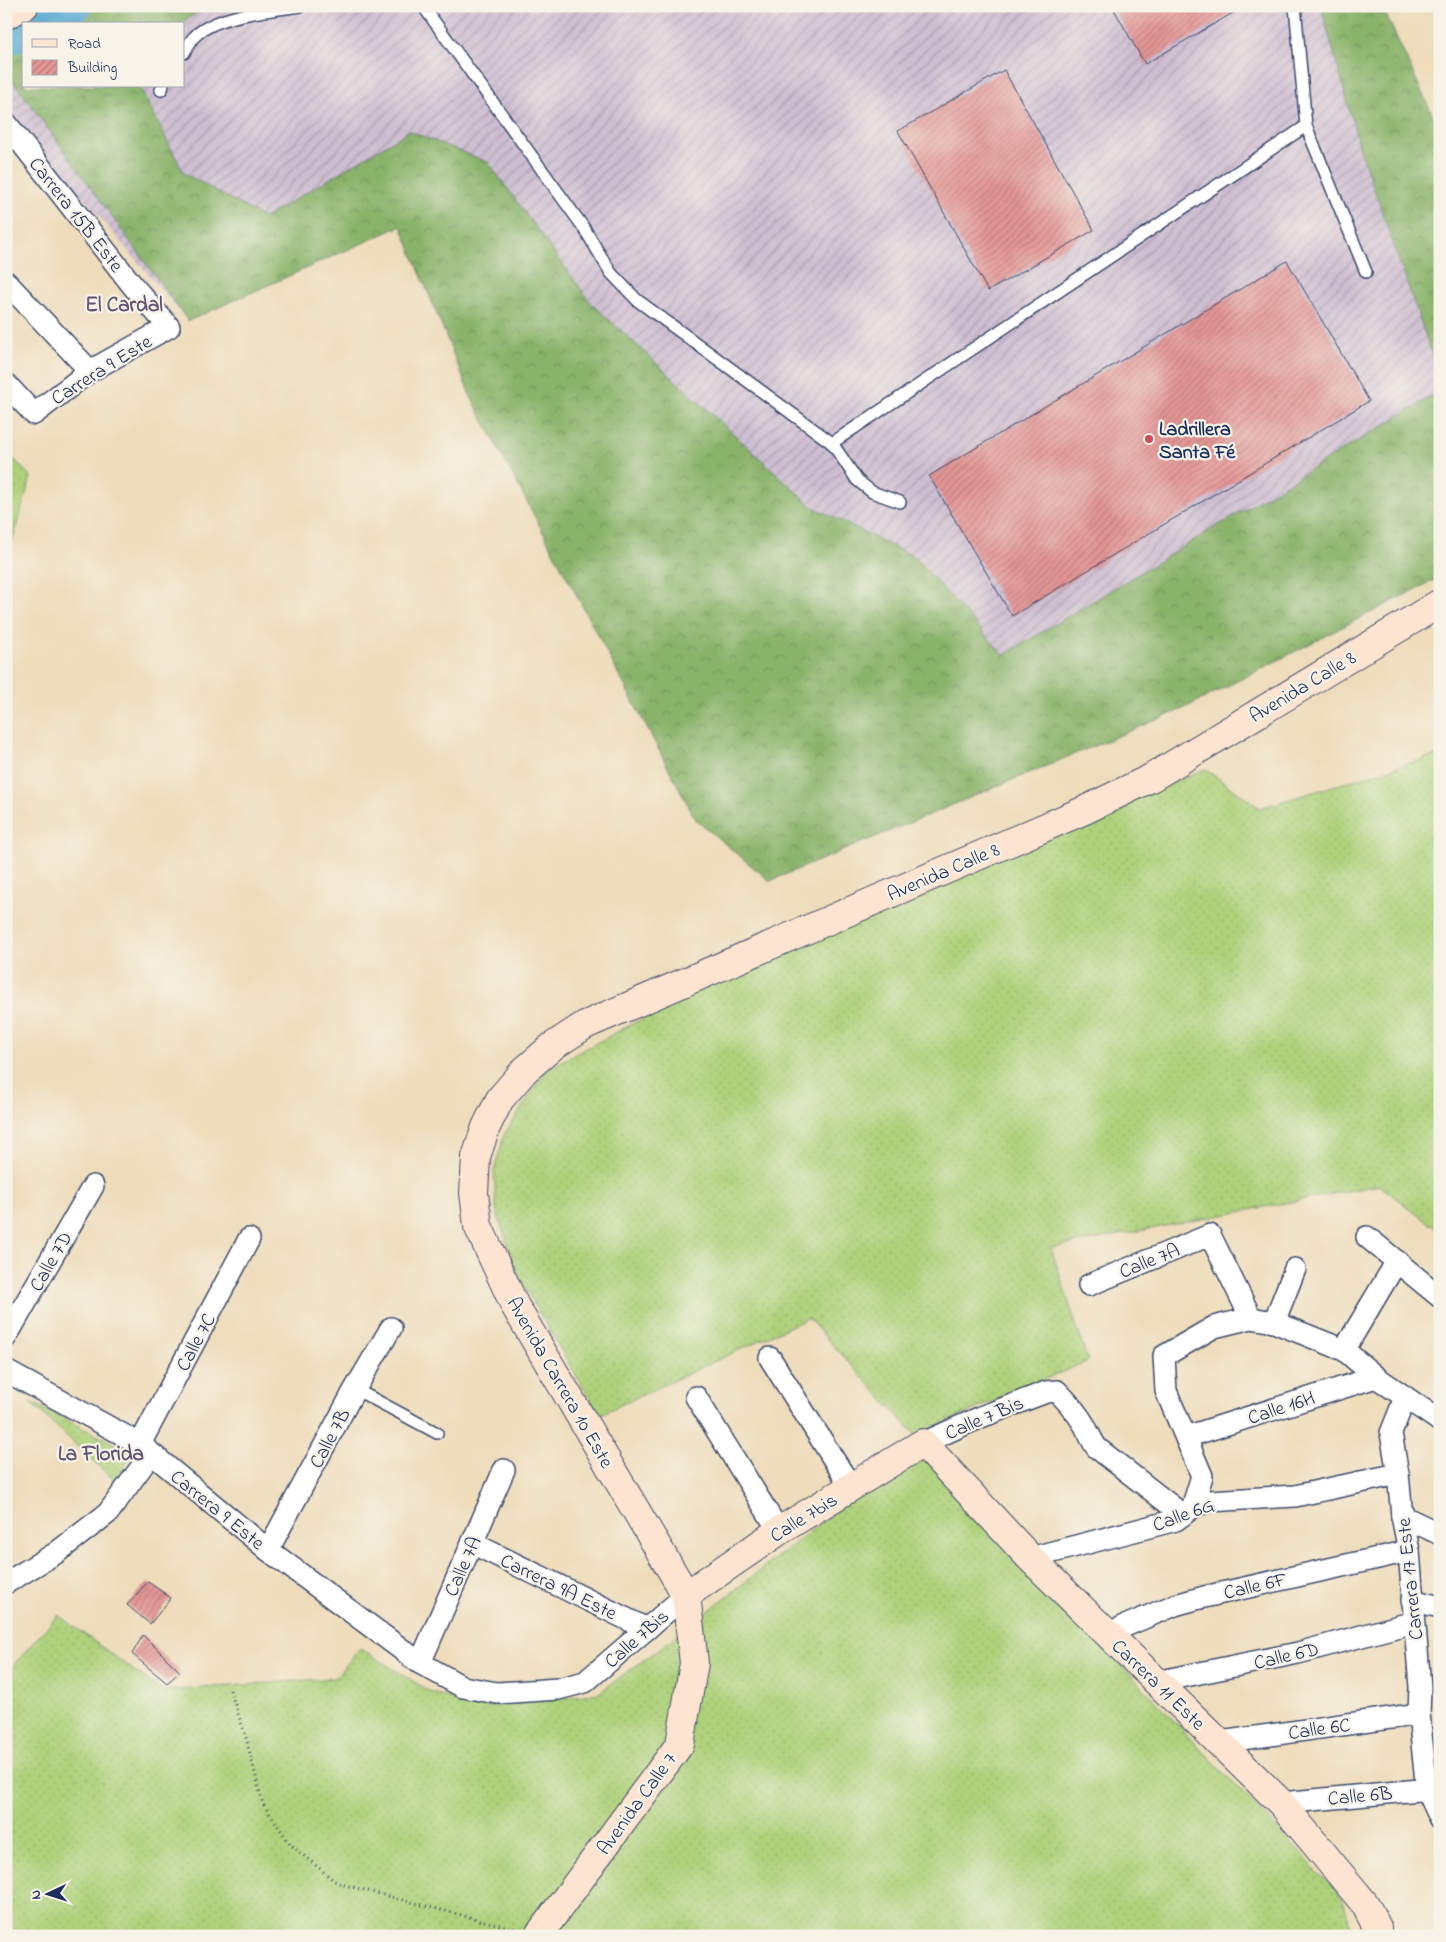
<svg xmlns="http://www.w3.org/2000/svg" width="1446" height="1942" font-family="'Indie Flower',sans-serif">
<defs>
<pattern id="industrial-furrows" width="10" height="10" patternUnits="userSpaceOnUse" patternTransform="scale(1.25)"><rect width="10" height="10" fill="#cebed1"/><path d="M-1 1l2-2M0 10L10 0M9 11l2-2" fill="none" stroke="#a69bad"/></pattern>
<pattern id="grass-dots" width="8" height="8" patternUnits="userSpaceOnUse" patternTransform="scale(1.25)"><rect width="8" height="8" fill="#aed17a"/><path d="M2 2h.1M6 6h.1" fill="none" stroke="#95b46c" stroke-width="1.8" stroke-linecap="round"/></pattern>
<pattern id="forest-crowns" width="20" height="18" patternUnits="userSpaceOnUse" patternTransform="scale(1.25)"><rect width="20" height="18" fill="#8ab36a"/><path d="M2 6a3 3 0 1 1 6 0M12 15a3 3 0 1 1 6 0" fill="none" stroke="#70925a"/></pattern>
<pattern id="building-hatch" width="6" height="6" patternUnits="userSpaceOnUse" patternTransform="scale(1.25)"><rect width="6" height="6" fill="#e49695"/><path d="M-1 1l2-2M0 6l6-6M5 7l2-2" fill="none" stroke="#b87b7d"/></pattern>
</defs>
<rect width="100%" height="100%" fill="#f7f3e8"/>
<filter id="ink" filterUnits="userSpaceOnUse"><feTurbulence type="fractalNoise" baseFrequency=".02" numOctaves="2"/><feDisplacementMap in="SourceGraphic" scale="10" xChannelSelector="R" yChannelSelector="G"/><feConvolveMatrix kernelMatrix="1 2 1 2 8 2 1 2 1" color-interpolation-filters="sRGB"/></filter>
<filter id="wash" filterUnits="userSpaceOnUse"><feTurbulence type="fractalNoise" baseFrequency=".0096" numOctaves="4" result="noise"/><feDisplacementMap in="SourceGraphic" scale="20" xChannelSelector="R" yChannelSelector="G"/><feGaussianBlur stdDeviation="1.12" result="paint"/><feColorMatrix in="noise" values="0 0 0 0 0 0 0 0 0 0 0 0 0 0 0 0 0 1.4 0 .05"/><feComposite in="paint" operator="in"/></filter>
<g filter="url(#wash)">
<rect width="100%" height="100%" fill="#eedcba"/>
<!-- industrial -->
<polygon fill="url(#industrial-furrows)" points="96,6 1382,6 1440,131 1440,577 1183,709 770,881 696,820 469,393 401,226 188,321 6,107 6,51 24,86 184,86 184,24 61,24"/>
<!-- grass -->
<g fill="url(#grass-dots)" stroke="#64806c">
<polygon points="6,451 31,477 6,561"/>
<polygon points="1440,754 1440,1232 1379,1185 1051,1248 1088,1361 934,1427 948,1483 1343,1898 1352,1936 6,1936 6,1673 58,1615 162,1691 335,1678 360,1648 432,1693 489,1707 599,1693 675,1637 923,1443 808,1318 599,1415 518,1276 496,1209 494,1171 504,1135 547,1069 738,968 1205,769 1260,808"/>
<polygon points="30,1402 133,1453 115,1481"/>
</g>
<!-- forest -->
<g fill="url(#forest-crowns)" stroke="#527164">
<polygon points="94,6 207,6 180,24 60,24"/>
<polygon points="1321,6 1382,6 1440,131 1440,377 1361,152"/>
<polygon points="24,42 24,86 139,86 184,173 264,218 409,131 488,162 591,303 813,507 914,557 1004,655 1440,391 1440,577 1183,709 770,881 696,820 469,393 401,226 188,321 6,71 6,51"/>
</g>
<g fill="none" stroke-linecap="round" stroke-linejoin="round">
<!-- river -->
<g stroke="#54a8d0" stroke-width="34">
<polyline points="38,24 75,6"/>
<polyline points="6,39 24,31"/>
</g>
</g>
<g id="blocks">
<!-- building -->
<g fill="url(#building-hatch)">
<polygon points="1112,6 1245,6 1145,64"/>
<polygon points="1004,70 1094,230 988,291 898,131"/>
<polygon points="1287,261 1369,401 1012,616 929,476"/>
<polygon points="148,1582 171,1598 150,1624 127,1605"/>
<polygon points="143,1635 180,1672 167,1683 132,1654"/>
</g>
</g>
</g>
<g filter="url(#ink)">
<use href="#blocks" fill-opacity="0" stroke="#3b496c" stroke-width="1"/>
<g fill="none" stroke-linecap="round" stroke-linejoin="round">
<defs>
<g id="lane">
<polyline points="423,6 584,228 611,273 637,300 832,443 1306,126 1295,6"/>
<path d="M184 53C187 48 190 41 194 37 216 14 270 11 300 6"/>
<polyline points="161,90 163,86"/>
<polyline points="1306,126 1366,272"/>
<polyline points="832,443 857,480 872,492 900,502"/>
<polyline points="355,1389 437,1433"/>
</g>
<g id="street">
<polyline points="6,123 133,286 169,327 90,371 34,414 6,384"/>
<polyline points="6,282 90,371"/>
<polyline points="1367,1237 1440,1297"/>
<polyline points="1089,1285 1210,1235 1251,1318"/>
<polyline points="1274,1322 1295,1269"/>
<polyline points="6,1337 93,1186"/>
<polyline points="1344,1350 1397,1261"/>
<polyline points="770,1358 851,1487"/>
<polyline points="6,1371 140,1444 268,1550 420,1663 463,1687 497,1693 558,1689 585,1682 686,1595"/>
<polyline points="696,1397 779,1531"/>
<polyline points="1405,1398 1391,1433 1398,1474 1402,1516 1409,1551 1420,1687 1419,1714 1427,1792 1440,1820"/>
<polyline points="1186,1437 1376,1377"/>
<path d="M923 1443 981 1417 1046 1392 1057 1391C1067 1401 1078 1414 1085 1426 1089 1434 1092 1441 1097 1448L1183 1515"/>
<polyline points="140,1444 249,1239"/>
<polyline points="1192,1508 1202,1476 1166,1391 1164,1356 1214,1327 1251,1318 1274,1322 1344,1350 1376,1377 1440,1421"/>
<polyline points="1402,1516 1440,1534"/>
<polyline points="472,1543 647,1629"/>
<polyline points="268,1550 355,1389 391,1328"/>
<polyline points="1030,1558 1176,1520 1193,1507 1209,1501 1295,1496 1398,1474"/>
<polyline points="6,1583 56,1553 108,1513 151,1454"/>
<polyline points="1412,1600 1440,1607"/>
<polyline points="1106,1634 1175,1605 1204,1597 1409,1551"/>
<polyline points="420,1663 504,1470"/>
<polyline points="1156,1682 1298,1653 1414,1622"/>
<polyline points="1220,1742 1419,1714"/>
<polyline points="1281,1803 1440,1788"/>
</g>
<g id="secondary">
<polyline points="6,15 24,6"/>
<polyline points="686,1595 779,1531 923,1443 1030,1558 1281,1803 1365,1904 1377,1927 1377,1936"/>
<polyline points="538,1936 680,1744 694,1663 686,1595 515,1306 478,1226 474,1193 476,1157 486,1127 500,1099 525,1070 553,1046 585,1025 1085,810 1151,778 1440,603"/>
</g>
</defs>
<!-- lane casing -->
<use href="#lane" stroke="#3b496c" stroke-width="14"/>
<!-- street casing -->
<use href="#street" stroke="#3b496c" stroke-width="24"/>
<!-- secondary casing -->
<use href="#secondary" stroke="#3b496c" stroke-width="30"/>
<!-- path -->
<polyline stroke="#3b496c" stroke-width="3" stroke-dasharray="1 4" stroke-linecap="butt" points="230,1690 245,1734 263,1804 291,1845 337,1883 519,1930"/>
<!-- lane -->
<use href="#lane" stroke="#fff" stroke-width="11"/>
<!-- street -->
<use href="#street" stroke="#fff" stroke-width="21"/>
<!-- secondary -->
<use href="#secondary" stroke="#fde4d0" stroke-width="28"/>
</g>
</g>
<!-- markers -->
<circle fill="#d1495b" stroke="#f7f3e8" stroke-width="2" cx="1149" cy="439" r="5"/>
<g text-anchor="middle" stroke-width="4.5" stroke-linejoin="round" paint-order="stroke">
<!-- street labels -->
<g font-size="20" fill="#1b2f5e" stroke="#f7f3e8">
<text transform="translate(77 214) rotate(52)" y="7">Carrera 15B Este</text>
<text transform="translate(101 369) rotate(-32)" y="7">Carrera 9 Este</text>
<text transform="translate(1302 686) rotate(-31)" y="7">Avenida Calle 8</text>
<text transform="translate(943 871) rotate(-23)" y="7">Avenida Calle 8</text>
<text transform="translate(1149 1260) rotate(-22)" y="7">Calle 7A</text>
<text transform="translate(50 1261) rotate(-60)" y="7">Calle 7D</text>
<text transform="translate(195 1342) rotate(-62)" y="7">Calle 7C</text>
<text transform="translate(561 1382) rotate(60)" y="7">Avenida Carrera 10 Este</text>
<text transform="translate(1281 1407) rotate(-18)" y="7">Calle 16H</text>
<text transform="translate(984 1417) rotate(-23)" y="7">Calle 7 Bis</text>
<text transform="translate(329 1438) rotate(-62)" y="7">Calle 7B</text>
<text transform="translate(218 1509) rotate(39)" y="7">Carrera 9 Este</text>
<text transform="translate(1183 1514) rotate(-20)" y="7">Calle 6G</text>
<text transform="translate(803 1517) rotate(-32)" y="7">Calle 7bis</text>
<text transform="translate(462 1566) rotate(-66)" y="7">Calle 7A</text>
<text transform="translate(1409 1579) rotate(-96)" y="7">Carrera 17 Este</text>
<text transform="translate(1255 1585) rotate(-13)" y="7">Calle 6F</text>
<text transform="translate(559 1586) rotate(26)" y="7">Carrera 9A Este</text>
<text transform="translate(636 1638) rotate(-41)" y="7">Calle 7Bis</text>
<text transform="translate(1286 1655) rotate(-13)" y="7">Calle 6D</text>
<text transform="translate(1159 1684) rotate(44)" y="7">Carrera 11 Este</text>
<text transform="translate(1319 1728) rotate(-8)" y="7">Calle 6C</text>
<text transform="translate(1360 1795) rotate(-5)" y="7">Calle 6B</text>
<text transform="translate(636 1803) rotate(-54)" y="7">Avenida Calle 7</text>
</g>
<!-- poi labels -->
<g font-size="20" font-weight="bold" fill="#1b2f5e" stroke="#f7f3e8" text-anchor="start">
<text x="1159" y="435">Ladrillera<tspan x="1159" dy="23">Santa Fé</tspan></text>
</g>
<!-- neighbourhood labels -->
<g font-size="21" font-weight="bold" fill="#615371" stroke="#f7f3e8">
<text x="124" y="311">El Cardal</text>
<text x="101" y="1460">La Florida</text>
</g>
</g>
<!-- margin -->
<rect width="1446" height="1942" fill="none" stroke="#f7f3e8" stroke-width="25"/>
<!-- legend -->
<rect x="22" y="22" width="162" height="65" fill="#f7f3e8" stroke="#9fa5b1"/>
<rect x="32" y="39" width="25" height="8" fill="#fde4d0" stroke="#9fa5b1"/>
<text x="68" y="48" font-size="15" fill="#1b2f5e">Road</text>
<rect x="32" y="60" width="25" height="15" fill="url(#building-hatch)" stroke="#9fa5b1"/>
<text x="68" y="72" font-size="15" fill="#1b2f5e">Building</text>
<!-- north arrow -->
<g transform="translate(48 1894) rotate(266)" stroke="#f7f3e8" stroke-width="4" paint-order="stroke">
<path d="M0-4L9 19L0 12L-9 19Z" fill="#1b2f5e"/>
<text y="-8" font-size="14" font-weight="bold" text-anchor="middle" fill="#1b2f5e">N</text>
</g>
</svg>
